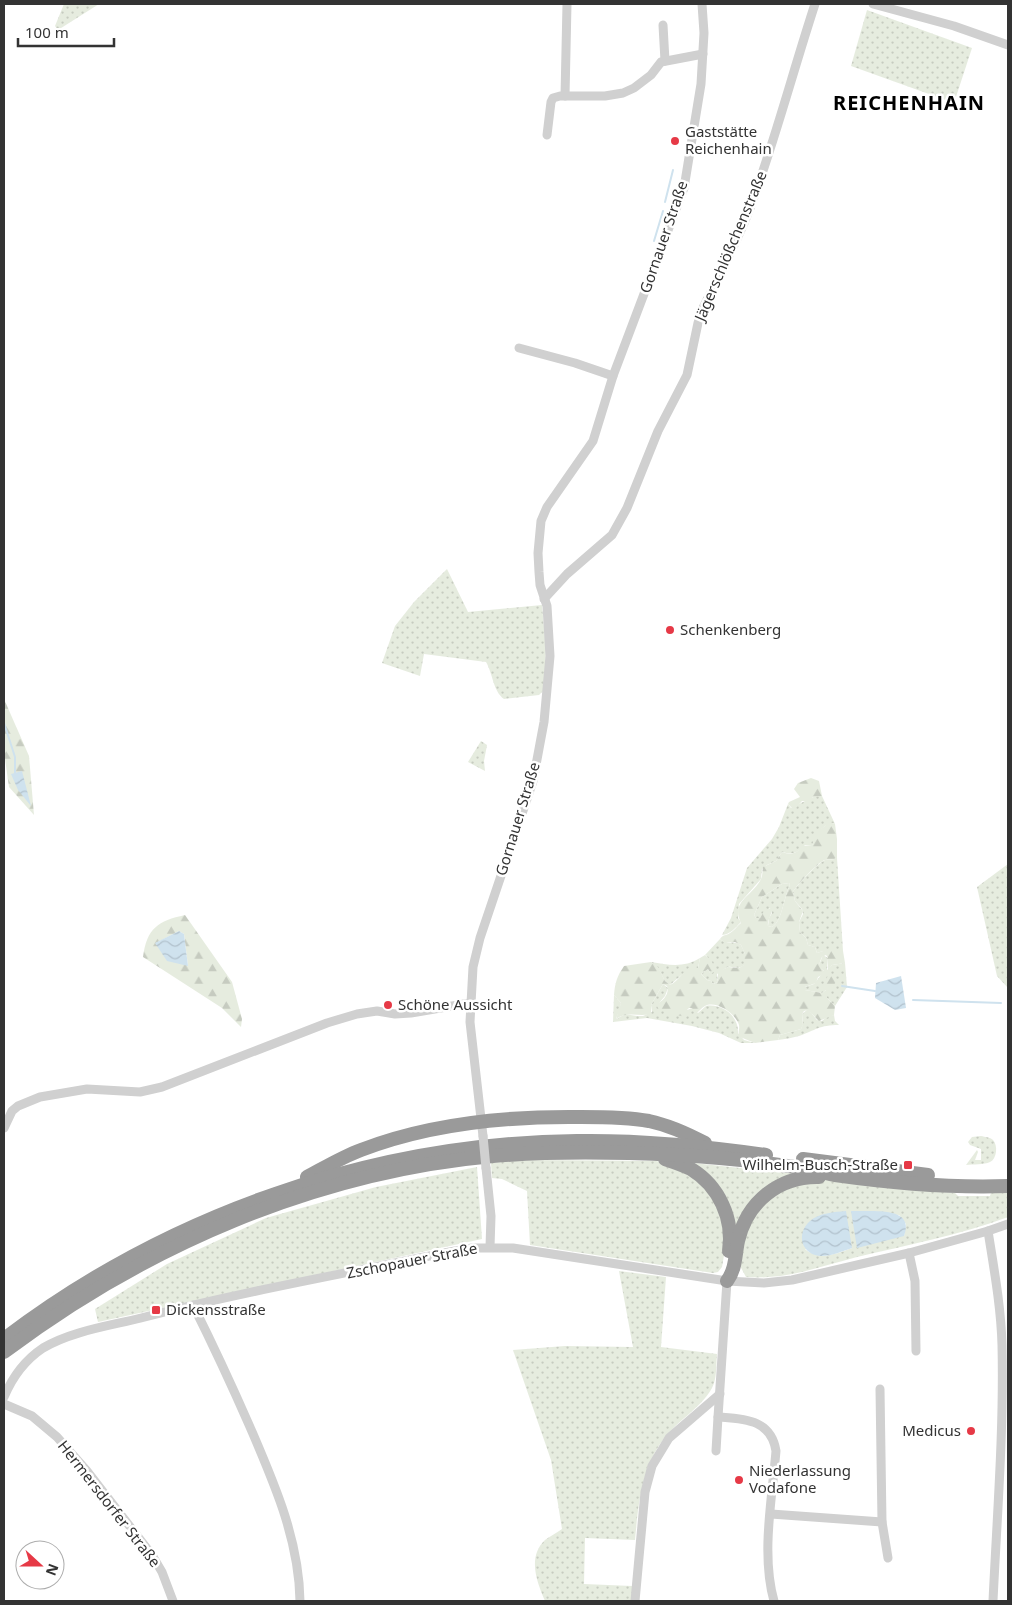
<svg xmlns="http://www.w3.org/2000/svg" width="1012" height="1605" font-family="'Noto Sans',sans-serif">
<defs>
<pattern id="grass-dots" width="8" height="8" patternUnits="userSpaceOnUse" patternTransform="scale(1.25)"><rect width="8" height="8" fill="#e6ecdf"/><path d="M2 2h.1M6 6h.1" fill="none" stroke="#c6cbc0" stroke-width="1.8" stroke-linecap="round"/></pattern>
<pattern id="forest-firs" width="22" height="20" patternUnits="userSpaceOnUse" patternTransform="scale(1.25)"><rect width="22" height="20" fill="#e6ecdf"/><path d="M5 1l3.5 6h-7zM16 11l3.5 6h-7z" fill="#c6cbc0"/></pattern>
<pattern id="water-waves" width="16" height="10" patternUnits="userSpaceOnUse" patternTransform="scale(1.25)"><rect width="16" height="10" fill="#cfe2ee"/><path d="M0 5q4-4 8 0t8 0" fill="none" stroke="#b2c2cd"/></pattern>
</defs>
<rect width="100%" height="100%" fill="#fff"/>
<!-- grass -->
<g fill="url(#grass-dots)" fill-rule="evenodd">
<polygon points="64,4 99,4 58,30 55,26"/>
<polygon points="867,10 972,48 954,103 851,66"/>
<path d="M447 569 468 612 542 605 546 649 544 690 539 695 504 699C493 691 493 674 486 662L424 654 420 676 382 663 395 626 414 602Z"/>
<polygon points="481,741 487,745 484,761 485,771 468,762"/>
<path d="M816 796H822L835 824 832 823C820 826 818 835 812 845H805C798 853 792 855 782 852L776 861 767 865 762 869 761 879 739 904 738 918 741 922C735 928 731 934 722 935L731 918 747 868 772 839 779 827 788 804 791 808C800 804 807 799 816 796Z"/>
<path d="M837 858 843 951H823L817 953 815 947 808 945 806 938 800 932 799 922 803 914 802 909 795 901 793 892C797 885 818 863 825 860 830 859 833 860 837 858Z"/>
<polygon points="1008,864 1008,988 997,976 977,887"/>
<path d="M789 883 790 885C784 896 782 922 772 927L768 926 769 918 772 913 770 908 760 918H756L754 915 762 897 782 884Z"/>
<path d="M720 939C726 945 734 940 741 945 744 951 751 964 741 967 737 969 732 966 728 967 725 968 721 972 717 974L718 982 713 984 711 981 707 980 701 974 708 969 710 973 707 956 705 955Z"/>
<polygon points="823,955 828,958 827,970 832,965 845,963 847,987 835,1006 827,998 826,995 834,984 826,980 826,990 822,993 805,990 805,987 814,984 824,971 819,967 819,965"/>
<path d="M700 958 698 968 685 972 670 985 665 981 658 968 651 962C669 965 684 968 700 958Z"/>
<path d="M663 984 668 988 665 996 659 1003 687 1010 692 1008 698 1013 706 1006C722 1003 739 1016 738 1033L744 1040 755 1043H741L719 1033 692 1026 647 1018 613 1022 614 995 621 1003 620 1010 616 1018 617 1019C626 1011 633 1017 643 1016 646 1015 649 1013 652 1012L651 1005Z"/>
<path d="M808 1009 817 1020 822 1021 828 1016 834 1015 835 1021 839 1025C819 1025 816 1030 799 1036 792 1038 785 1039 778 1040L780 1035 801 1029 803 1024 802 1014Z"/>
<path d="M981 1136C985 1137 990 1137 993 1140 998 1145 997 1159 990 1162 984 1165 973 1164 966 1165L977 1150 978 1152 975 1160H981V1149L970 1145 968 1142 972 1137Z"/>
<polygon points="526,1160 656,1161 670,1164 702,1183 719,1208 726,1244 722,1267 718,1272 713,1273 530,1245 527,1191 502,1179 492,1178 491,1163"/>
<polygon points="684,1162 798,1174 789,1177 735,1235 732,1219"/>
<polygon points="477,1167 482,1239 98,1322 95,1309 167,1264 266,1218 376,1187"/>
<path d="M818 1179 955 1193 958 1196H990L991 1193 1008 1191V1217C959 1235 908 1245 857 1257 818 1267 787 1280 746 1277L739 1264 749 1221 776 1192ZM851 1211 899 1215 906 1224 904 1236ZM852 1248C836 1254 819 1261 805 1249Z"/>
<path d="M619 1271 666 1277 661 1347 717 1354C716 1364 717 1379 712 1388 700 1410 675 1421 660 1444 641 1473 638 1507 635 1540L585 1538 584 1584 632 1586 633 1601H545C537 1582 527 1557 545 1540 550 1536 557 1533 562 1529L551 1460 513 1350 565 1346 633 1347Z"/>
</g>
<!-- forest -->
<g fill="url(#forest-firs)" fill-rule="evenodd">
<polygon points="4,699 29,756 34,815 9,787 4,752"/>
<polygon points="811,778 819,781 822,796 813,797 808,801 802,801 795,809 793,809 788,804 789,802 800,797 794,789 798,783"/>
<path d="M830 822 835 824 837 839V858C833 860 830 859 825 860 818 862 797 885 793 892L795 901 803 911 799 922 800 932 806 938 808 945 815 947 817 953 826 950 843 951 845 963 832 965 828 970V958L826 955 822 957C819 963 818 967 824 971V974L818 977 816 983 805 987V990L822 993 826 990V980L828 975 834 977 836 982 827 995V998L835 1006 834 1015 819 1021 808 1010 804 1011 802 1014 803 1025 801 1029 780 1035 778 1040 755 1043 740 1037C737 1032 740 1030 739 1025 736 1014 716 1000 705 1006 701 1008 699 1012 695 1014L692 1008H689L687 1010 689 1014 686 1017 671 1014 658 1008 656 1004C663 1002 670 993 667 986L663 984 651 1005V1014C638 1017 627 1011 616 1019L621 1003 614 995C615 983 617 976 624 966L651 962 658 967 665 981 670 985C679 981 683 970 692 966L698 968 700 958 705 955 711 960 716 970 711 974 708 969 701 974 707 980 711 981 713 984 718 982V972L728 967 739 968 744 965 745 954 741 945 735 942H724L720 939C723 934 726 936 730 933 734 931 737 926 741 923 730 901 753 896 761 879 763 875 762 871 763 867L776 861 782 852C791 855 797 854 802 846L812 845 817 832ZM789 883 790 885C784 896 782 922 772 927L768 926C767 920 772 915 772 909L771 908 764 911 760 918H756L754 915 762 897 782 884Z"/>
<path d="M185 915 232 982 242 1019 241 1027 222 1008 143 957C147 928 158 921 185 915ZM179 931 184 934 188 966 156 943Z"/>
</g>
<!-- water -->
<g fill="url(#water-waves)">
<polygon points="22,771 31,806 18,790 11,774"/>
<polygon points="179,931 184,934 188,966 167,961 155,943"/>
<polygon points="901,976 906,1008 895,1010 875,998 876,983"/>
<path d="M846 1211 852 1248C843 1251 832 1256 822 1256 802 1256 795 1234 810 1221 819 1213 834 1212 846 1211Z"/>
<path d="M851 1211C870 1212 916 1205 904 1236L857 1248Z"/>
</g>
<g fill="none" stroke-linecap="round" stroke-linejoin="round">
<!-- stream -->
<g stroke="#cfe2ee" stroke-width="2">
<polyline points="665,202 673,170"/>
<polyline points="654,241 663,211"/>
<polyline points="4,723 15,757 15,773"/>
<polyline points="842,986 875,991"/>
<polyline points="913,1000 1001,1003"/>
</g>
<!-- minor -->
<g stroke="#d0d0d0" stroke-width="9">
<polyline points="873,4 954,26 1008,45"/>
<polyline points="663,25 665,61"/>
<polyline points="565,96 567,4"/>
<polyline points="547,135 551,102 553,98 560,96 605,96 623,93 634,88 651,75 661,62 703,54"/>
<polyline points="519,348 575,363 613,376"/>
<path d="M544 599 567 574 612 535 627 508 658 431 687 375 698 323 703 308C721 271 741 235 754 197 777 133 794 68 815 4"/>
<polyline points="4,1128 12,1111 18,1106 40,1097 87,1089 140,1092 162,1087 327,1023 357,1014 377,1011 395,1014 411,1013 470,1003"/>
<polyline points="483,1136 470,1022 473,967 480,938 533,781 544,722 550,656 547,606 540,585 539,572 538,553 541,521 547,507 593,441 613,376 684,188 701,84 704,33 702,4"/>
<polyline points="486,1168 491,1216 490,1247"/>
<path d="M988 1231C994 1269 1001 1307 1002 1345 1004 1430 997 1516 993 1601"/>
<polyline points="909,1253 915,1281 916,1351"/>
<path d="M727 1281 718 1417C744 1419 771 1419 776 1451 772 1499 761 1555 774 1601"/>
<path d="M193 1305C213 1345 232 1386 250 1427 274 1483 299 1539 300 1601"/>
<polyline points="880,1389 882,1522 888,1558"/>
<path d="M4 1397C12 1378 25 1360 43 1348 72 1331 109 1326 141 1318 241 1292 343 1274 444 1253L472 1248H513L727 1281 764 1283 792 1280 909 1253 988 1231 1008 1224"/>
<polyline points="4,1404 32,1416 57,1437 87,1471 152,1555 162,1572 173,1601"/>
<polyline points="716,1451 718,1417"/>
<polyline points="771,1514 882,1522"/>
<polyline points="635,1601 645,1492 652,1466 669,1438 720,1394"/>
</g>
<!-- highway -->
<g stroke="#9a9a9a" stroke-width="14">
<path d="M665 1159C674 1162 683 1165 691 1169 719 1186 734 1219 729 1251"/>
<polyline points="803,1159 928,1175"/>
<path d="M307 1177C324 1168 342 1157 361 1150 431 1123 506 1116 581 1117 603 1117 627 1117 649 1121 668 1125 688 1134 705 1143"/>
<path d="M727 1281C736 1269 735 1255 738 1241 747 1202 779 1176 819 1177"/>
<path d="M4 1339C167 1215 371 1143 577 1141 640 1140 703 1146 766 1155"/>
<path d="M4 1352C145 1246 315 1172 493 1156 554 1151 616 1152 677 1155 721 1157 771 1163 814 1170 821 1171 828 1174 835 1175 892 1183 951 1188 1008 1186"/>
</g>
<!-- minor-bridge -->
<polyline stroke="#d0d0d0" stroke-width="9" points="483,1136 486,1168"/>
</g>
<!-- markers -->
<g fill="#e63946" stroke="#fff" stroke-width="2">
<circle cx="675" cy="141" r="5"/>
<circle cx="670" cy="630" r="5"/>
<circle cx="388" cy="1005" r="5"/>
<rect x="903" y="1160" width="10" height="10" rx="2.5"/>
<rect x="151" y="1305" width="10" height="10" rx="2.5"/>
<circle cx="971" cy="1431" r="5"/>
<circle cx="739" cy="1480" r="5"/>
</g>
<g text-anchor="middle" stroke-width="5" stroke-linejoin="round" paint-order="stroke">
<!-- poi labels -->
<g font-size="15" fill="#333" stroke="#fff" text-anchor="start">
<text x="685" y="137">Gaststätte<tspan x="685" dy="17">Reichenhain</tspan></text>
<text x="680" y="635">Schenkenberg</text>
<text x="398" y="1010">Schöne Aussicht</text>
<text x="898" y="1170" text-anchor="end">Wilhelm-Busch-Straße</text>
<text x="166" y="1315">Dickensstraße</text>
<text x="961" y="1436" text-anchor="end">Medicus</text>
<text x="749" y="1476">Niederlassung<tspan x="749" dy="17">Vodafone</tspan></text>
</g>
<!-- street labels -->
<g font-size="15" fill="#333" stroke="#fff">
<text transform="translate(664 237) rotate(-71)" y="5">Gornauer Straße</text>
<text transform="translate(731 246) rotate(-67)" y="5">Jägerschlößchenstraße</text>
<text transform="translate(518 819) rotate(-73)" y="5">Gornauer Straße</text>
<text transform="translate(412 1261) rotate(-11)" y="5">Zschopauer Straße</text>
<text transform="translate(109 1504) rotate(52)" y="5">Hermersdorfer Straße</text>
</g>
<!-- district labels -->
<g font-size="20" font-weight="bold" letter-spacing="1" fill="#000" stroke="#fff">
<text x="909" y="110">REICHENHAIN</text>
</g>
</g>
<!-- border -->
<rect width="1012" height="1605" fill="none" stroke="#333333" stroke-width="10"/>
<!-- north arrow -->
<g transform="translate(40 1565) rotate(111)"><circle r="24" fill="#ffffff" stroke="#adadad"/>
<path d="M0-4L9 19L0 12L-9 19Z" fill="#e63946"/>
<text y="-8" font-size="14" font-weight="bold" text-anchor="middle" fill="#333333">N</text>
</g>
<!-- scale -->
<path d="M18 38v8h96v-8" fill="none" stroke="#333333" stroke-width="2.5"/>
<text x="25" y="38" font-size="15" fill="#333333" stroke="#ffffff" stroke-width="4" paint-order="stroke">100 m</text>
</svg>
